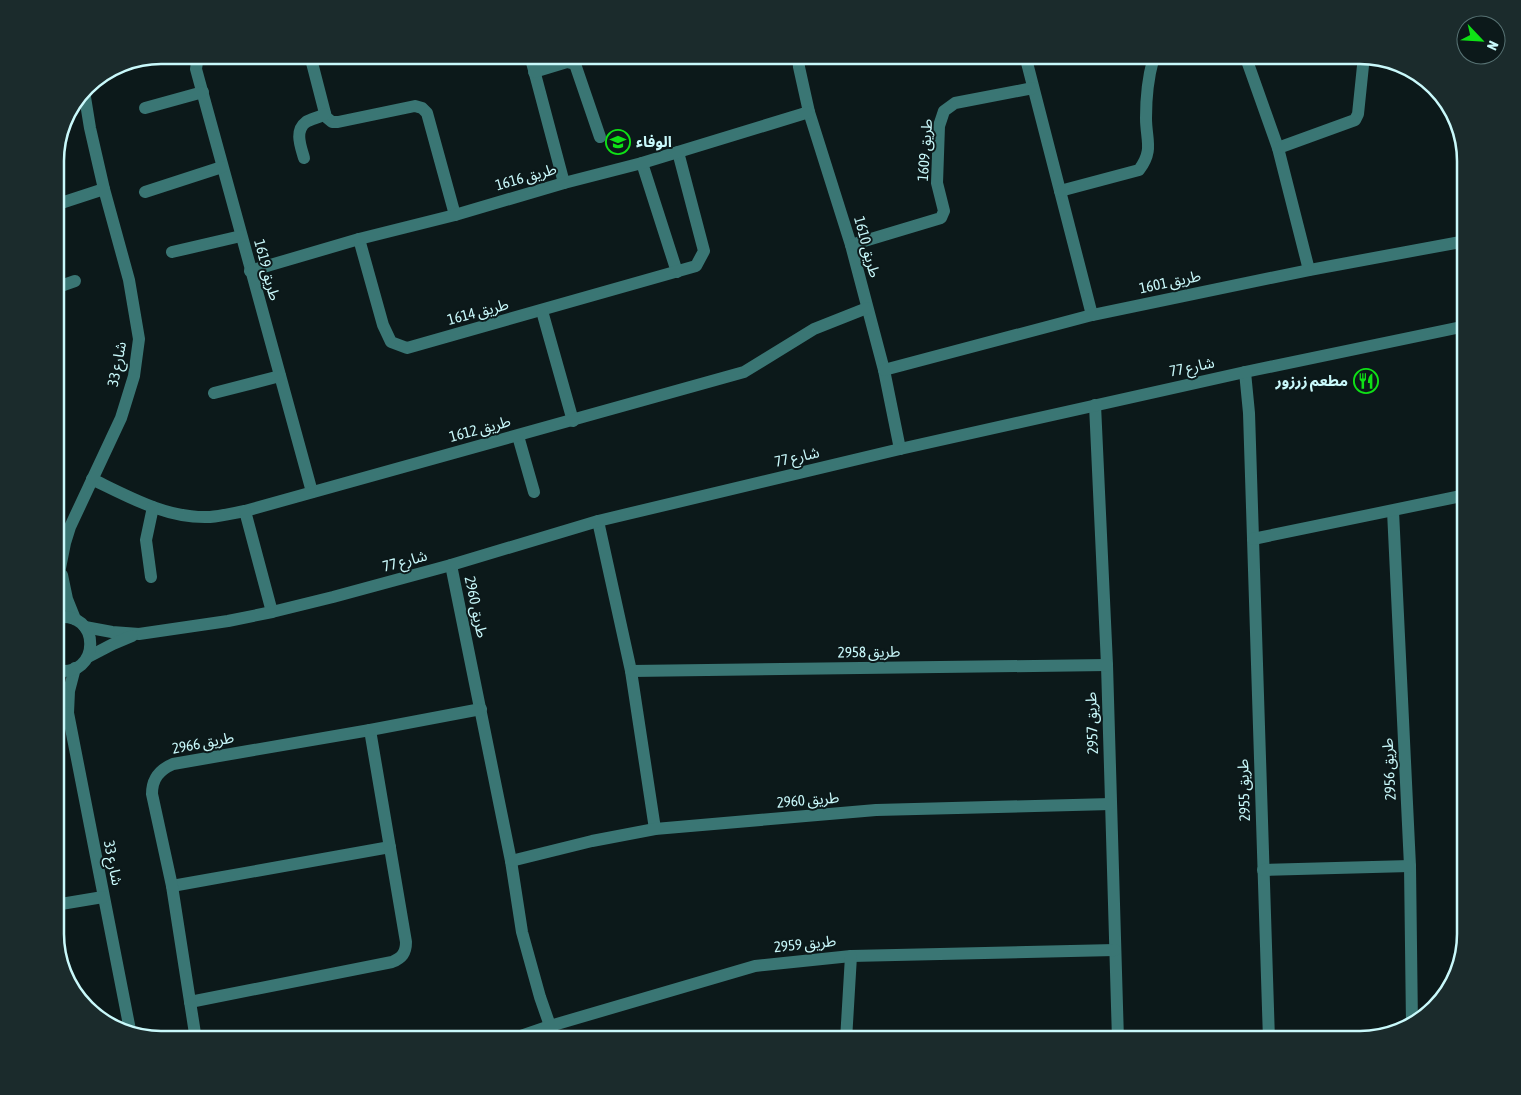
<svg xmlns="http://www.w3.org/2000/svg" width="1521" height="1095" font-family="'Asap Condensed','Noto Sans Arabic',sans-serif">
<rect width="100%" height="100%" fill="#0c191a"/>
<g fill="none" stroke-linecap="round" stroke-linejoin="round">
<!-- minor -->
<g stroke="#3a7674" stroke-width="12">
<polyline points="198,55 196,69 312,492"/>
<polyline points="310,55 326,117 332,122 338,122 415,106 422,108 427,113 455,215"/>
<polyline points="530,55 564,183"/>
<polyline points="798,55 799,67 809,112 851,245 884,370 900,449"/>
<polyline points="1025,55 1092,315"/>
<polyline points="1245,55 1278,148 1309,270"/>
<polyline points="534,72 567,62 575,64 600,137"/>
<polyline points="145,108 203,92"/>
<polyline points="1278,148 1355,120 1358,114 1364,56"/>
<path d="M304 158C301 147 294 131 306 122 311 119 320 117 325 114"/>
<polyline points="642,163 677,272"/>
<path d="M1060 191 1139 170C1154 150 1146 140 1146 118 1146 99 1148 78 1153 60L1160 55"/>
<polyline points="145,192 222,167"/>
<polyline points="55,205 104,189"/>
<polyline points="359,239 383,325 391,342 407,348 696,266 704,251 678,152"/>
<polyline points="851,245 941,218 944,211 937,183 939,126 944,111 955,103 1033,88"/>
<polyline points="172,252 241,236"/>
<polyline points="250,271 359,239 455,215 564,183 642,163 809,112"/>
<polyline points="55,288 75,281"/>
<polyline points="542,311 573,421"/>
<polyline points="884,370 1092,315 1309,270 1466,241"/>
<polyline points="1245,372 1249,413 1269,1040"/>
<polyline points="214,393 280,376"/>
<polyline points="1095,405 1107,665 1118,1040"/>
<polyline points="518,436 534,492"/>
<path d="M92 479C129 497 168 519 210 517 222 516 234 513 245 511L744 372 814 329 867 308"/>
<polyline points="245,511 272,612"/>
<polyline points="1393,511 1410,866 1412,1025"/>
<polyline points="598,521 631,671 655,829"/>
<polyline points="1253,539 1466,495"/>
<polyline points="451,565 511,861 522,932 540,997 555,1040"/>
<polyline points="62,575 67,599 75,619"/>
<polyline points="151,577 146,540 153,507"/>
<polyline points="55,593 65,543 70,527 121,418 134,376 139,339 129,280 104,189 90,128 84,91"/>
<polyline points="85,627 112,632 139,634 228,621 272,612 333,597 451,565 598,521 900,449 1245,372 1466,326"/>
<polyline points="88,657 113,644 132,636"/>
<polyline points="75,668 69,691 68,713 130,1030"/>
<path d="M55 670C102 680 102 608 55 618"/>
<polyline points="631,671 1107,665"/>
<polyline points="55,674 58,686 68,702"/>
<polyline points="511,861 592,841 655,829 876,810 1111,804"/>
<polyline points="1263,870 1410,866"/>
<polyline points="172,886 390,847"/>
<polyline points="55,905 103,897"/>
<path d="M190 1002 392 962C402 958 406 953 406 942L370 730"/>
<path d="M196 1040 172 886 152 794C152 779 159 770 173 764L370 730 481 709"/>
<polyline points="509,1040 550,1026 755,966 851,956 1115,950"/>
<polyline points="846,1040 851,956"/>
</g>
</g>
<!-- icons -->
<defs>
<symbol id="school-ring" viewBox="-11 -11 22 22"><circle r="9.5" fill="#0c191a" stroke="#0fe116" stroke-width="1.5"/><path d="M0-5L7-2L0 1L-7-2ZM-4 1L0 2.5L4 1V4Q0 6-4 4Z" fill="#0fe116"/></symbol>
<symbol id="restaurant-ring" viewBox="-11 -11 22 22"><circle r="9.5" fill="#0c191a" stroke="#0fe116" stroke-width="1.5"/><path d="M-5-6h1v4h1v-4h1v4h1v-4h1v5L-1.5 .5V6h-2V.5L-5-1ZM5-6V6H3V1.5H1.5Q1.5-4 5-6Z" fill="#0fe116"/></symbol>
</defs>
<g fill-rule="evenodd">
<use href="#school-ring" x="604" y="128" width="28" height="28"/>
<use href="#restaurant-ring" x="1352" y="367" width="28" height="28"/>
</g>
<g text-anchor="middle" stroke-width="4" stroke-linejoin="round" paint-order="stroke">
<!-- poi labels -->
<g font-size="15" font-weight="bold" fill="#c9f9fb" stroke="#0c191a" text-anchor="start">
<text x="636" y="147">الوفاء</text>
<text x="1348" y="386" text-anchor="end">مطعم زرزور</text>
</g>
<!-- street labels -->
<g font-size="15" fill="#c9f9fb" stroke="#0c191a">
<text transform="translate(925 150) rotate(-86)" y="5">طريق 1609</text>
<text transform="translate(526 177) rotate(-16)" y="5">طريق 1616</text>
<text transform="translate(867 247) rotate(75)" y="5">طريق 1610</text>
<text transform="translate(267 270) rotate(75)" y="5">طريق 1619</text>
<text transform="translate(1170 282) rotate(-12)" y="5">طريق 1601</text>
<text transform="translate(478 312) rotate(-15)" y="5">طريق 1614</text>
<text transform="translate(117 364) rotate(-79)" y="5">شارع 33</text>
<text transform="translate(1192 367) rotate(-12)" y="5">شارع 77</text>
<text transform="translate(480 429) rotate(-15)" y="5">طريق 1612</text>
<text transform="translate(797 457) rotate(-13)" y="5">شارع 77</text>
<text transform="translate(405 561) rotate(-15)" y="5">شارع 77</text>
<text transform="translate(476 607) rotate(78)" y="5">طريق 2960</text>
<text transform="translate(869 652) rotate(-1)" y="5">طريق 2958</text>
<text transform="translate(1092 723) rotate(-92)" y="5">طريق 2957</text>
<text transform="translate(203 743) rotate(-11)" y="5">طريق 2966</text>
<text transform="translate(1389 769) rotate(-93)" y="5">طريق 2956</text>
<text transform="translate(1244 790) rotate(-92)" y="5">طريق 2955</text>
<text transform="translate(808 800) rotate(-5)" y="5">طريق 2960</text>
<text transform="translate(113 863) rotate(79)" y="5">شارع 33</text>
<text transform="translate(805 944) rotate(-6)" y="5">طريق 2959</text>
</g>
</g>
<!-- crop -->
<path d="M0 0H1521V1095H0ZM161 64H1360A97 97 0 0 1 1457 161V934A97 97 0 0 1 1360 1031H161A97 97 0 0 1 64 934V161A97 97 0 0 1 161 64Z" fill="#1b2b2c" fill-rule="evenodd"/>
<path fill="none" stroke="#c9f9fb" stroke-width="2.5" d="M161 64H1360A97 97 0 0 1 1457 161V934A97 97 0 0 1 1360 1031H161A97 97 0 0 1 64 934V161A97 97 0 0 1 161 64Z"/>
<!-- north arrow -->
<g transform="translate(1481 40) rotate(115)"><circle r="24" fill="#0c191a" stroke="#587374"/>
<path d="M0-4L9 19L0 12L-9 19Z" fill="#0fe116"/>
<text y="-8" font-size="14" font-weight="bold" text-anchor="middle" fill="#c9f9fb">N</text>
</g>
</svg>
